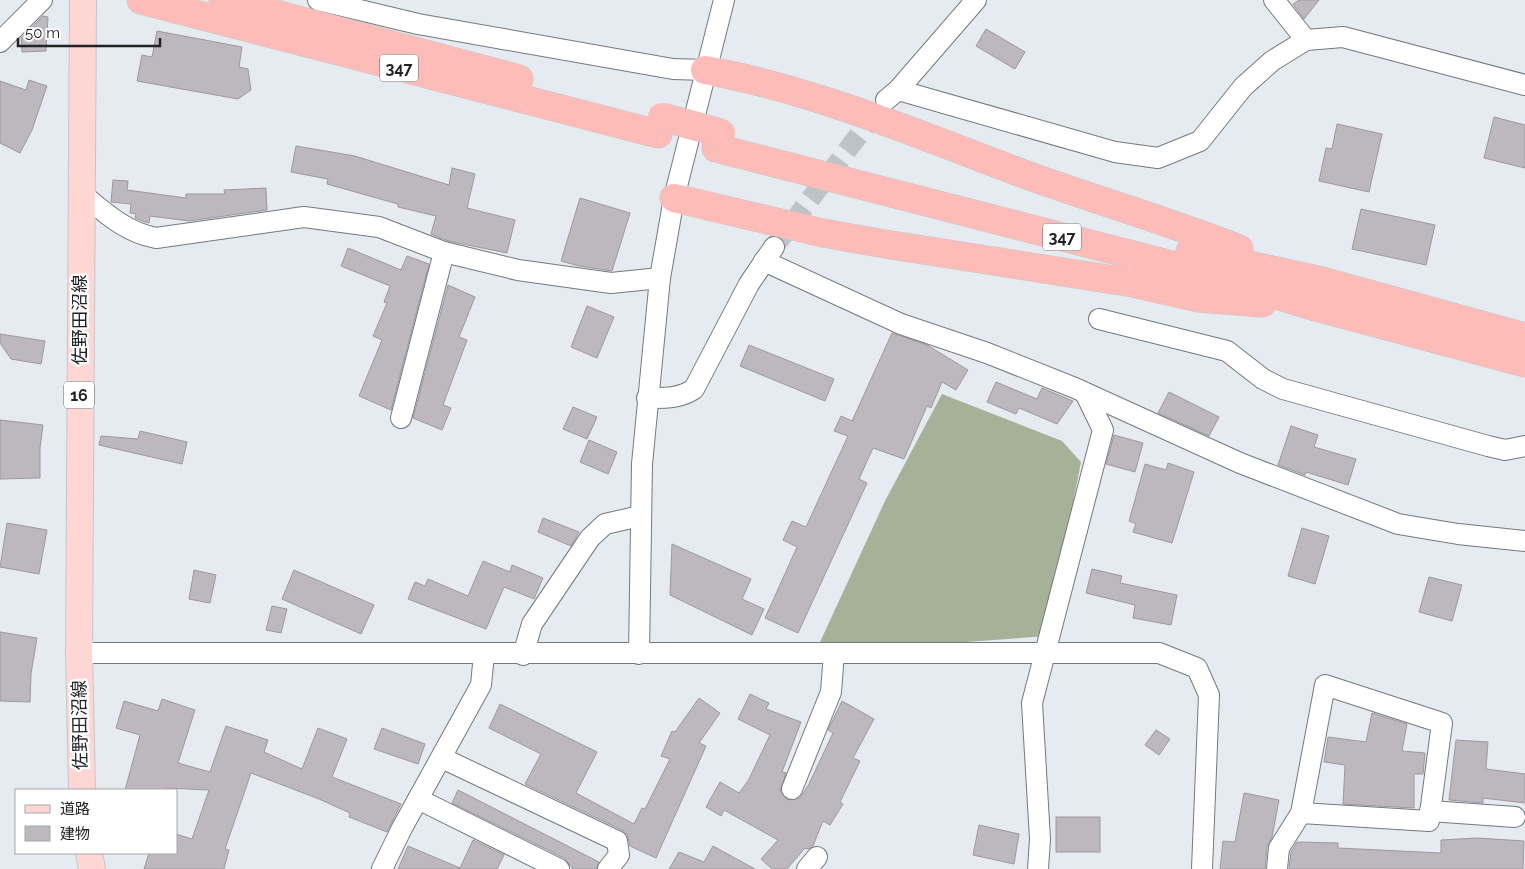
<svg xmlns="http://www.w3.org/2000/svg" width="1525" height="869" font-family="Raleway,'Noto Sans JP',sans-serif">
<rect width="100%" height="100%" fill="#e5ebf1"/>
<!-- forest -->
<polygon fill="#a6b297" points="942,394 1062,441 1081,462 1047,636 815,653 885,501"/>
<!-- building -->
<g fill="#bdb8be" stroke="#9d989e">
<polygon points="1299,0 1319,0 1304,19 1293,4"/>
<polygon points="43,16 48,17 46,51 22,52 21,38"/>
<polygon points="986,29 1025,52 1015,69 976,46"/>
<polygon points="157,31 242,47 239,67 248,69 251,90 238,99 137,81 142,55 152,57"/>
<polygon points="29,80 47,86 32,130 20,153 0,143 0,81 26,90"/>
<polygon points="1494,117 1525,125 1525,168 1484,158"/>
<polygon points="1337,124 1382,134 1369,192 1319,181 1326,148 1332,149"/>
<polygon points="296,146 355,156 449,185 452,168 475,174 467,208 515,220 507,253 448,241 431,234 436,216 398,207 398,204 327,184 328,179 291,172"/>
<polygon points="113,180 128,181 127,190 186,198 186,194 225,194 224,190 266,188 267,210 189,221 150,216 149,223 145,222 135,218 136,214 130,213 131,204 111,202"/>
<polygon points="580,198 630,213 612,271 579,266 561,261"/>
<polygon points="1361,209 1435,225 1426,265 1352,249"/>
<polygon points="348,248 401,270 407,256 429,264 391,410 359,396 382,340 373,336 387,303 384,302 390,286 341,266"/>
<polygon points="448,285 475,297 459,337 467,340 443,405 451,408 442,430 413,418"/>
<polygon points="587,306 614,317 597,358 571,347"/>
<polygon points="892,333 927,345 968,370 956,390 942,382 931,408 927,406 904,459 873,448 859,479 867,483 798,633 765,618 797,547 783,540 792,521 806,527 848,436 834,431 841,416 852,421"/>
<polygon points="0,334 45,341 41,364 11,359 0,343"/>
<polygon points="749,345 834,379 825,401 740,366"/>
<polygon points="996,382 1037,399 1042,388 1073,401 1057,424 1019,408 1016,414 987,402"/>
<polygon points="1169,392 1219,417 1209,436 1158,413"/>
<polygon points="573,407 597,417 587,439 563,429"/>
<polygon points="0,420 43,425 40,448 40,478 0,479"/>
<polygon points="1291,426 1318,435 1314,447 1356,459 1348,485 1306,472 1305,475 1278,465"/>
<polygon points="140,431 187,442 182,464 99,445 101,436 138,439"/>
<polygon points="1114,435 1143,443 1135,472 1106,464"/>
<polygon points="589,440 617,452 608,474 580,462"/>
<polygon points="1168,463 1194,472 1172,543 1133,532 1136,524 1129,521 1145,464 1166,470"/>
<polygon points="543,518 579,532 571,546 538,532"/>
<polygon points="7,523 47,530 39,574 0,567"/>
<polygon points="1302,528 1329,536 1315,584 1288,576"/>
<polygon points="672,544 751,579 742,599 764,609 752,635 670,595"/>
<polygon points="483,561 510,572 512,565 543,578 534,599 504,587 486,629 408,599 415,582 425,586 428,579 468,596"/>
<polygon points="1092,569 1122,576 1120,583 1177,595 1171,625 1133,618 1135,605 1086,593"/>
<polygon points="194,570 216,575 210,603 189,599"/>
<polygon points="294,570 374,605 361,634 282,599"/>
<polygon points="1429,577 1462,585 1452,621 1419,612"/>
<polygon points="272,606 287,609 281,633 266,630"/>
<polygon points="0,632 37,638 31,674 30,702 0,701"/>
<polygon points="750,694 769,703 766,709 801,722 782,772 786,773 780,791 788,800 800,798 809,784 833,733 828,730 842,701 874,719 853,758 860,761 840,802 843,804 830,825 823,821 813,846 808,849 805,848 787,869 772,869 761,859 778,840 724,810 721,816 706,807 720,782 739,793 748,781 770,735 738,719"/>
<polygon points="699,698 720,713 699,743 706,746 656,858 630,846 627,834 622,830 525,784 541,754 489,728 500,704 597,752 576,793 634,824 642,808 645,809 670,759 661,756 672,731 675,732"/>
<polygon points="162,699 195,710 178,763 210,772 226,726 268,740 264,752 302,769 318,728 347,739 332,777 401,804 387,832 349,817 350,813 319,799 251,773 225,849 229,850 224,869 144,869 149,853 176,853 176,834 192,839 209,790 166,788 165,790 125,790 140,735 116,728 124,701 158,711"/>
<polygon points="1372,713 1407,724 1402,751 1425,753 1423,774 1414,774 1414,808 1343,804 1345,765 1324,762 1328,737 1366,742"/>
<polygon points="382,728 425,744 418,764 374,749"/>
<polygon points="1156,730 1170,739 1159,755 1145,745"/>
<polygon points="1456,740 1488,742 1486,769 1525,774 1525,803 1483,798 1483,803 1449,800"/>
<polygon points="458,790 599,862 596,869 573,869 564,858 452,803"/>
<polygon points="1244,793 1279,800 1272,837 1267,847 1265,869 1220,869 1223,841 1235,842"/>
<rect x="1056" y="817" width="44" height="35"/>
<polygon points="979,825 1019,834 1014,864 973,855"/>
<polygon points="1477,838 1524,841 1523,869 1289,869 1291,852 1297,842 1338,843 1338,848 1441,853 1441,840"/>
<polygon points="473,840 504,855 497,869 398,869 408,846 460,868"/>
<polygon points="713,846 755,869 669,869 679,852 704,862"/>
</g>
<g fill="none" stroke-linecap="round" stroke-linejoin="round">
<!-- minor-tunnel -->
<polyline stroke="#bec3c8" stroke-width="20" stroke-dasharray="20 10" stroke-linecap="butt" points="774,247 880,107"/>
<defs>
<g id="minor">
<polyline points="318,0 418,24 673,69 705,70"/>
<polyline points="1274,0 1306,40"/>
<polyline points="0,42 42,0"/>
<polyline points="898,90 1115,152 1158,158 1200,141 1243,87 1272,61 1306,40 1343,37 1525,85"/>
<polyline points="886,100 898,90 976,0"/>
<path d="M80 192C104 212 125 232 156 238L304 217 379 227 444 252 518 270 611 283 660 278"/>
<polyline points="764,261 901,324 987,353 1075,388 1240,463 1398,524 1458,534 1525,541"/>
<polyline points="1099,319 1227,351 1263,379 1283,389 1488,446 1505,450 1525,446"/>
<path d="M647 398C665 398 679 399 694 389L749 284 774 247"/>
<polyline points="401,418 444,252"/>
<polyline points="79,653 1159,653 1197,668 1209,695 1202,869"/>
<polyline points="639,654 642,464 660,278 674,198 724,0"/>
<polyline points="523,655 532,624 590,538 605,524 640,516"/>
<polyline points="442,758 617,841 619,855 608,869"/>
<polyline points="792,789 831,692 834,653"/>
<polyline points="418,799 559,869"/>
<polyline points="1430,811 1515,817"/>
<polyline points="382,869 402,828 481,685 484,654"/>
<polyline points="807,869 817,857"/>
<polyline points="1038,869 1040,839 1032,703 1103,430 1085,393"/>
<polyline points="1277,869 1279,848 1301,813 1325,685 1442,723 1429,821 1301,813"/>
</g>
<g id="major">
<polyline points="82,790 79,653 83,0"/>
<polyline points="89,853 92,869"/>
</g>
<g id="highway">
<polyline points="141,0 658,134"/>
<polyline points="223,0 519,79"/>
<path d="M705 70C815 90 920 135 1024 174 1095 200 1168 221 1239 249"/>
<polyline points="716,148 1207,274 1316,307 1525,363"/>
<polyline points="674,198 823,233 885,244 1133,283 1199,298 1262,303"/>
<polyline points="1190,252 1322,281 1525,337"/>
</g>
</defs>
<!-- minor casing -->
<use href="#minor" stroke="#74797e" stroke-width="22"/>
<!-- major casing -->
<use href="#major" stroke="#c5c6c6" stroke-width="28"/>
<!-- highway casing -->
<use href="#highway" stroke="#c5c6c6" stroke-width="29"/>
<!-- minor -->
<use href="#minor" stroke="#fff" stroke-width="20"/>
<!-- major -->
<use href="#major" stroke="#fed7d4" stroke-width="26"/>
<!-- highway -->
<use href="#highway" stroke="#febcb8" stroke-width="28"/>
<defs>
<polyline id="highway-bridge" points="662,117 721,133"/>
</defs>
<!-- highway-bridge casing -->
<use href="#highway-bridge" stroke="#c5c6c6" stroke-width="29" stroke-linecap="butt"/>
<!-- highway-bridge -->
<use href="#highway-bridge" stroke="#febcb8" stroke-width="28"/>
</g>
<g text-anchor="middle" stroke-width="4.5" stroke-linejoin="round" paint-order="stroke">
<!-- shield labels -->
<g fill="#fff" stroke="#646566" stroke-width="1">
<rect x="380" y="54.5" width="38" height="27" rx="4"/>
<rect x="1043" y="223.5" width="38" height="27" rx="4"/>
<rect x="64" y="381.5" width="30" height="27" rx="4"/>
</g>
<g font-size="16" font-weight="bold" fill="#212325">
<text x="399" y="74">347</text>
<text x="1062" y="243">347</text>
<text x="79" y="401">16</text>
</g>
<!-- street labels -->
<g font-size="18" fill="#212325" stroke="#fff">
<text transform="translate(80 320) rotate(-90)" y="6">佐野田沼線</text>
<text transform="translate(80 725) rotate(-91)" y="6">佐野田沼線</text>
</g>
</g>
<!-- legend -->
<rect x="15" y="789" width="162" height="65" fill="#ffffff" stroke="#a6a7a8"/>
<rect x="25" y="805" width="25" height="8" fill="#fed7d4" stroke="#a6a7a8"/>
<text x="60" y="814" font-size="15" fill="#212325">道路</text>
<rect x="25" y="826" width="25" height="15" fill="#bdb8be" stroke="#a6a7a8"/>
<text x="60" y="839" font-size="15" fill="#212325">建物</text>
<!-- scale -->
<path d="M18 38v8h142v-8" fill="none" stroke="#212325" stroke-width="2.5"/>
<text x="25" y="38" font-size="15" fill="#212325" stroke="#ffffff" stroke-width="4" paint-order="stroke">50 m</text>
</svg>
